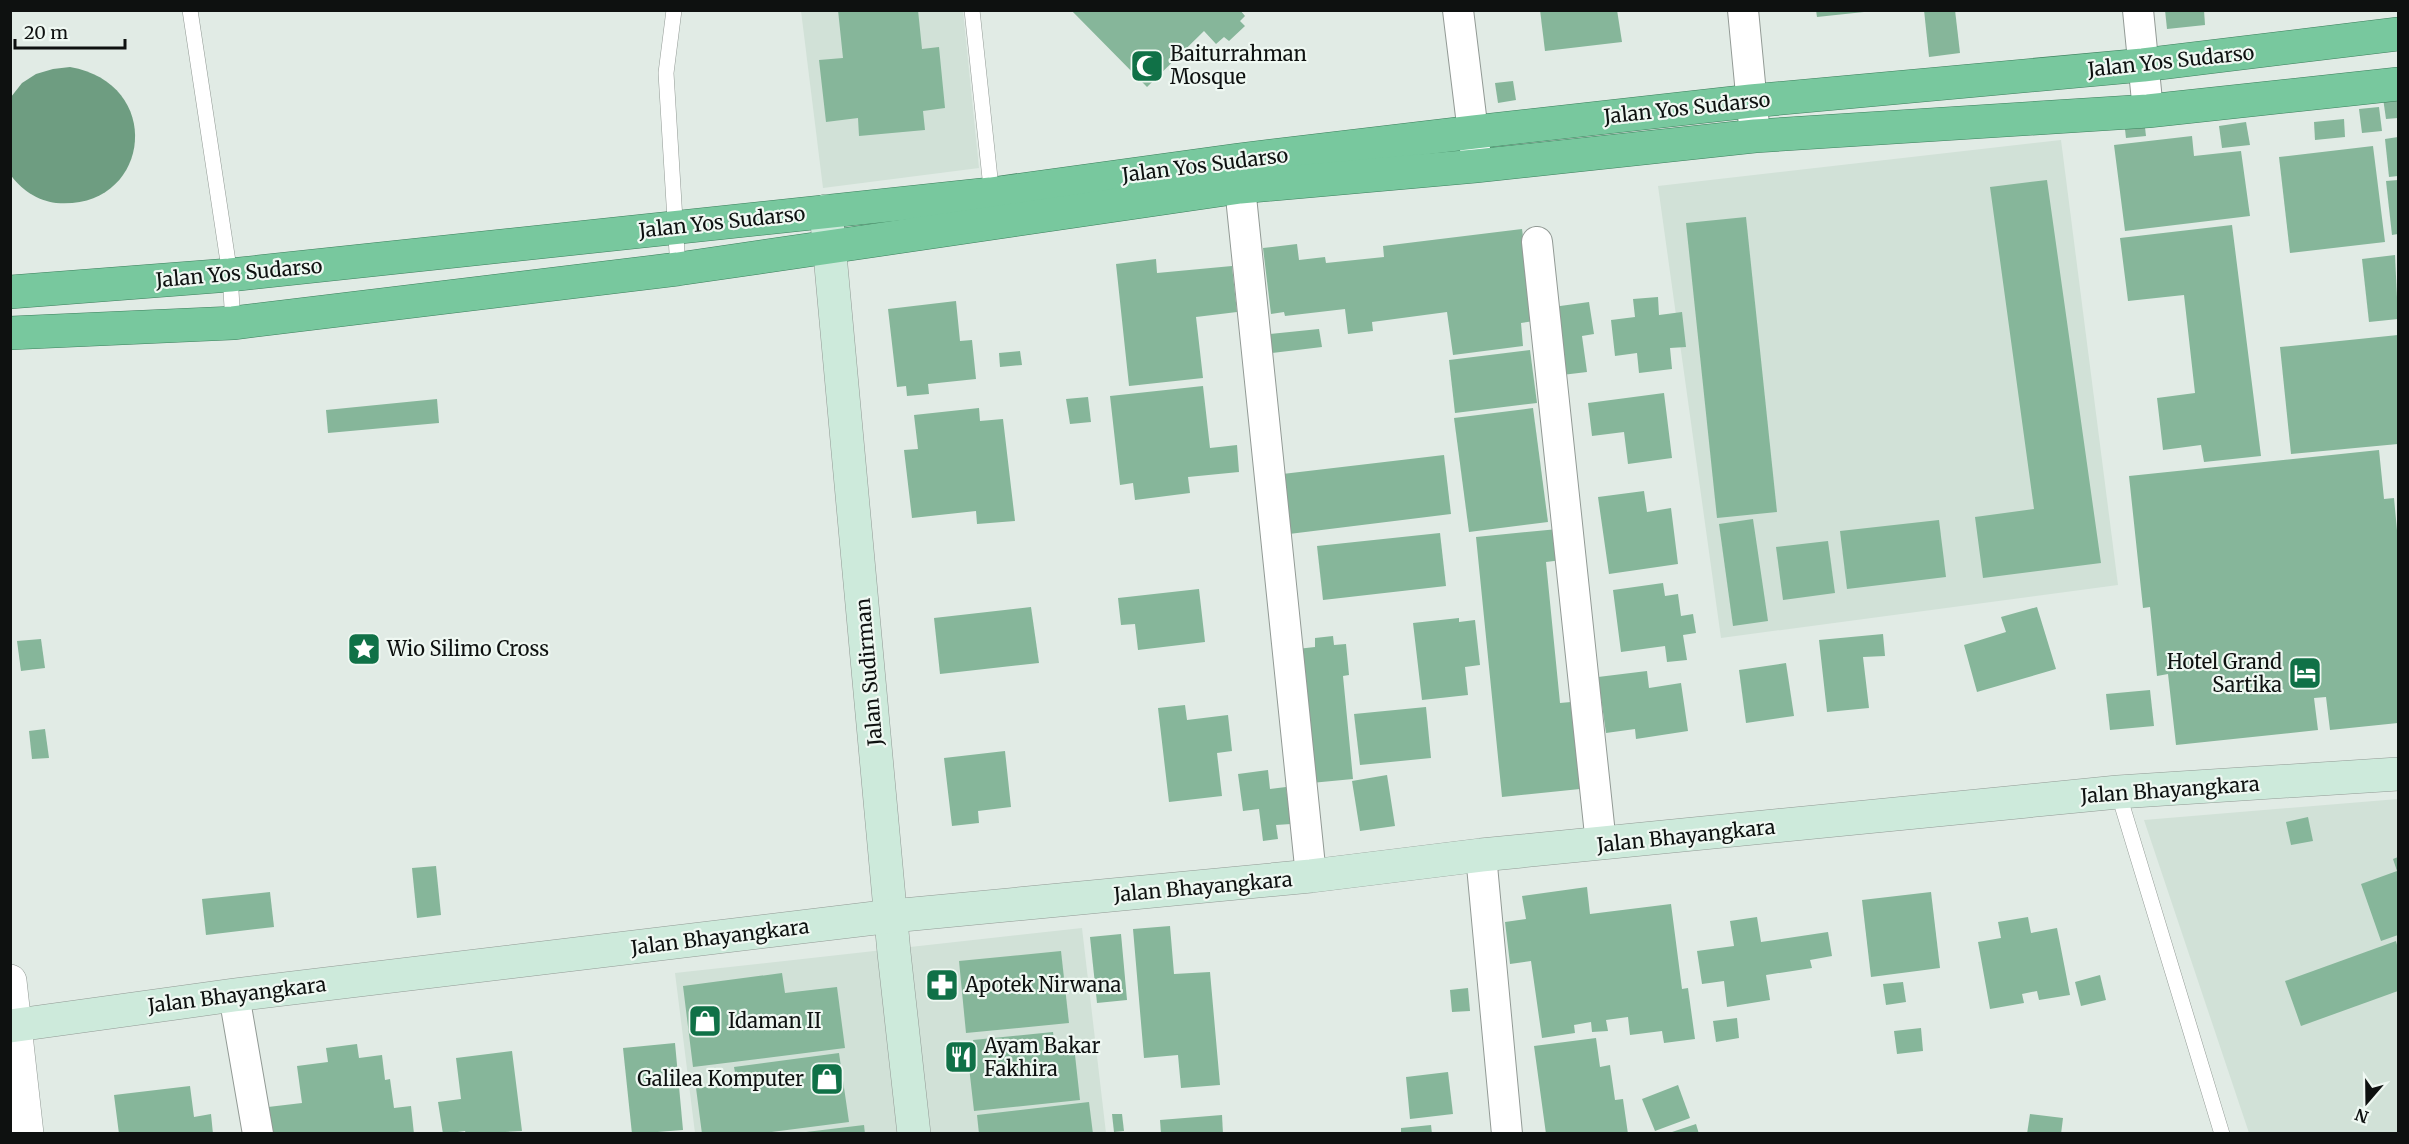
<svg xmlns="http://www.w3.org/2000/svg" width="2409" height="1144" font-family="Merriweather,serif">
<rect width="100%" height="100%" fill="#e1ebe5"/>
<!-- built -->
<g fill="#d1e1d7">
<polygon points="801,11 963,11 979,168 823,188"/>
<polygon points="2061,140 2118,585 1721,638 1658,186"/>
<polygon points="2398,799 2398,1133 2249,1133 2144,820"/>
<polygon points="1082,928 1106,1133 695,1133 675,973"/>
</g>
<!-- water -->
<path fill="#6e9d81" d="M70 67C167 84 150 211 56 203 38 201 20 189 10 174L11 97 22 83 36 74 53 69Z"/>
<!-- building -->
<g fill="#86b69a">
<polygon points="838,10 918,10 922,49 939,47 945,108 923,111 925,130 859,136 858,118 826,122 819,60 843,58"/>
<polygon points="1071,10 1240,10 1245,16 1240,21 1245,26 1229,41 1224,37 1216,44 1204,31 1147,87"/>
<polygon points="1540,10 1617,10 1622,42 1545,51"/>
<polygon points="1816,10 1864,10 1864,12 1817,17"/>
<polygon points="1924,10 1955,10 1960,53 1929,57"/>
<polygon points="2165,10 2204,10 2205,25 2167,29"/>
<polygon points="1513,81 1516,100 1498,103 1495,83"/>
<polygon points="2398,97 2398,118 2386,119 2383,98"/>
<polygon points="2379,107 2382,131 2362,133 2359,109"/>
<polygon points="2144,119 2146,136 2126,138 2124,121"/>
<polygon points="2344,119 2345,137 2315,140 2314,122"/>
<polygon points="2246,122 2250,145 2222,148 2219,126"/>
<polygon points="2192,136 2194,156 2241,151 2250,216 2125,231 2114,145"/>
<polygon points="2398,137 2398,176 2389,177 2385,139"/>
<polygon points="2373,146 2385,242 2290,253 2279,157"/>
<polygon points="2047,180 2101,563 1983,578 1975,517 2034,509 1990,187"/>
<polygon points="2398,180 2398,234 2392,235 2386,181"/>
<polygon points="1746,217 1777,512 1717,518 1686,223"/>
<polygon points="2232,225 2261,456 2204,462 2201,445 2163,450 2157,398 2195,393 2184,295 2128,301 2120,238"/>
<polygon points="1522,229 1534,321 1521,323 1523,346 1453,355 1447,312 1372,322 1373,331 1348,334 1345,309 1285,316 1284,312 1271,314 1263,248 1297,244 1299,260 1325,257 1326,263 1384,257 1383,246"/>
<polygon points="2395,255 2398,319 2369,322 2362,259"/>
<polygon points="1156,259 1157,273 1232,266 1237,312 1196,317 1203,378 1129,386 1116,264"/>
<polygon points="1658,297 1659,315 1682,312 1686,347 1670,348 1672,369 1639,373 1637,353 1615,356 1611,320 1635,317 1633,299"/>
<polygon points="956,301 960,341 972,340 976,379 928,384 929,394 907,396 906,386 897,387 888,309"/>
<polygon points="1589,302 1594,334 1582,336 1587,372 1562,375 1553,307"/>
<polygon points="1319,329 1322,347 1272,353 1270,334"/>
<polygon points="2398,335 2398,444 2291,454 2280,347"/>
<polygon points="1530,350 1537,403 1455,413 1449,360"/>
<polygon points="1020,351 1022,365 1000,367 999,353"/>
<polygon points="1203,386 1210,448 1237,445 1239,472 1188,477 1190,493 1135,500 1133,483 1120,485 1110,396"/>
<polygon points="1664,393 1672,458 1628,464 1624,432 1592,436 1588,403"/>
<polygon points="1088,397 1091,422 1070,424 1066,399"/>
<polygon points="437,399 439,423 328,433 326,410"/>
<polygon points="979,408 980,421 1003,419 1015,521 977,524 976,511 912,518 904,450 918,449 914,415"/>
<polygon points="1533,408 1548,522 1469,532 1454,418"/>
<polygon points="2379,450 2384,499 2394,498 2398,541 2398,723 2330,730 2326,697 2314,698 2318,730 2176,745 2168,674 2157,676 2150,607 2143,608 2129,476"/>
<polygon points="1444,455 1451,514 1281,535 1274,475"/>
<polygon points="1644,491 1647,512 1671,508 1678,564 1609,574 1598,497"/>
<polygon points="1753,519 1768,621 1733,626 1719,524"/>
<polygon points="1939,520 1946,577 1847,589 1840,531"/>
<polygon points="1558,529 1562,560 1546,562 1560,703 1571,702 1580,789 1502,797 1476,537"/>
<polygon points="1440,533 1446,586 1323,600 1317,546"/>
<polygon points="1828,541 1835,593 1783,600 1776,547"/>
<polygon points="1663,583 1665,596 1678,594 1681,616 1693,614 1696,633 1683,635 1687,660 1667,662 1665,646 1621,652 1613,590"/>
<polygon points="1199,589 1205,642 1138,650 1135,624 1121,625 1118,598"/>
<polygon points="1031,607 1039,663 940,674 934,618"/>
<polygon points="2037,607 2056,669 1977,692 1964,645 2006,632 2001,617"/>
<polygon points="1459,618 1459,622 1475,620 1480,665 1465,667 1468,695 1422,700 1413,623"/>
<polygon points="1883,634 1885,656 1863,657 1869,708 1827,712 1819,640"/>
<polygon points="1333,636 1334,645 1346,644 1349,675 1343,676 1353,779 1311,783 1297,649 1315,647 1315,638"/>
<polygon points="41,639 45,668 21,671 17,641"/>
<polygon points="1786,663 1794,716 1746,723 1739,670"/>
<polygon points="1647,671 1649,688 1681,683 1688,731 1636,739 1635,729 1606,733 1598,677"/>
<polygon points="2150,690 2154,726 2110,730 2106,694"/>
<polygon points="1185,705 1187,720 1228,715 1232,751 1217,753 1222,796 1169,802 1158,708"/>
<polygon points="1426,707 1431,758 1360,765 1354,714"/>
<polygon points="45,729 49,758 32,759 29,731"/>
<polygon points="1005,751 1011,807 978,811 979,823 952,826 944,758"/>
<polygon points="1268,770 1270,789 1286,787 1291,824 1276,825 1278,839 1263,841 1259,809 1243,811 1238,774"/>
<polygon points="1387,775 1395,826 1360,831 1352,781"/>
<polygon points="2308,817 2313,841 2291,845 2286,822"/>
<polygon points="2398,857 2398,935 2381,941 2361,884 2397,871 2393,859"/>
<polygon points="436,866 441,915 417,918 412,868"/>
<polygon points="1587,887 1590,914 1671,904 1682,989 1688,988 1695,1039 1664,1043 1662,1031 1630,1035 1628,1017 1606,1020 1608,1031 1592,1032 1591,1022 1574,1025 1575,1033 1542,1038 1531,961 1510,964 1505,922 1526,919 1522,896"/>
<polygon points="270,892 274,927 206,935 202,899"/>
<polygon points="1931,892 1940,968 1871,977 1862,900"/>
<polygon points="1757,917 1761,942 1828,932 1832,956 1810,960 1812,968 1766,975 1770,1000 1727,1007 1724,981 1702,984 1697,951 1734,946 1730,921"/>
<polygon points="2028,917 2031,933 2057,928 2070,995 2039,1000 2037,991 2022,994 2024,1003 1990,1009 1978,942 2001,938 1998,922"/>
<polygon points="1170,926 1174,974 1210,972 1220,1085 1181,1088 1178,1055 1144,1058 1133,929"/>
<polygon points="1121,934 1127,1000 1097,1003 1090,937"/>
<polygon points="2396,941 2398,949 2398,991 2301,1026 2285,981"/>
<polygon points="1061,951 1069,1023 966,1033 959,961"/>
<polygon points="782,973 785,993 837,987 845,1048 693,1067 683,986"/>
<polygon points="2100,975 2106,1000 2081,1006 2075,982"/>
<polygon points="1903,982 1906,1002 1886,1005 1883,984"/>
<polygon points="1468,988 1470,1011 1452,1012 1450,990"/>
<polygon points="1737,1018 1739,1038 1716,1042 1713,1021"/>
<polygon points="1921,1028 1923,1051 1897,1054 1894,1031"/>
<polygon points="1053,1032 1055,1049 1074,1046 1080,1100 974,1111 968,1058 974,1057 973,1040"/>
<polygon points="1596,1038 1600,1067 1610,1065 1615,1100 1623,1099 1628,1134 1546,1134 1534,1046"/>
<polygon points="675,1043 683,1130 632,1134 623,1048"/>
<polygon points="357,1044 359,1058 382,1055 385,1080 390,1079 394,1108 411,1106 414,1134 272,1134 268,1107 302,1103 297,1066 328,1062 326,1048"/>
<polygon points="512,1051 522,1131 466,1134 465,1131 443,1134 438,1102 461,1099 456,1058"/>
<polygon points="839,1053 849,1122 757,1134 702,1134 696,1088 737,1083 734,1067"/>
<polygon points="1448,1072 1453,1114 1410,1119 1406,1077"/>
<polygon points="1678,1085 1690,1118 1655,1131 1642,1099"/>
<polygon points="190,1086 194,1117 211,1114 213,1134 119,1134 114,1095"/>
<polygon points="1089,1102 1093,1134 979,1134 977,1115"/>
<polygon points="1112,1114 1122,1114 1124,1131 1114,1132"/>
<polygon points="2030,1114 2063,1118 2061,1134 2027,1134"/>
<polygon points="1222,1115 1223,1134 1161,1134 1160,1120"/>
<polygon points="1696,1124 1699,1134 1669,1134 1669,1133"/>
<polygon points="864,1125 865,1134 806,1134 806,1132"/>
<polygon points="1431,1125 1432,1134 1401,1134 1401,1128"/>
</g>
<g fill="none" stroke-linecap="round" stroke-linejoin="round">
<defs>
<g id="service">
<polyline points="190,10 230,275 233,323"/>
<polyline points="674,10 666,73 678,269"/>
<polyline points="972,10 992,197"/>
<polyline points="2118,792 2222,1134"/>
</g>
<g id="minor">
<polyline points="1458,10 1476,157"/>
<polyline points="1743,10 1755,136"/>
<polyline points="2138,10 2148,111"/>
<polyline points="1240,187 1311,876"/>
<polyline points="1537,242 1601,844"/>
<polyline points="1481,855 1507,1134"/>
<polyline points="234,995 258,1134"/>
</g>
<polyline id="tertiary" points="10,981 27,1134"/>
<g id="secondary">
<polyline points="826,211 894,953 914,1134"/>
<polyline points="10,1026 234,995 892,916 1311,876 1481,855 2118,792 2398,774"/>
</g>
<g id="trunk">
<polyline points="10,292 230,275 991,194 1238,160 1474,132 1751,101 2143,65 2398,34"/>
<polyline points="10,333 233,323 678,269 1240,187 1476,166 1755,136 2148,111 2398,84"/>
</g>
</defs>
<!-- service casing -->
<use href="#service" stroke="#929a95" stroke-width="16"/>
<!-- minor casing -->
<use href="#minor" stroke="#929a95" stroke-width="32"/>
<!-- tertiary casing -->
<use href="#tertiary" stroke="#929a95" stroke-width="34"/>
<!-- secondary casing -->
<use href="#secondary" stroke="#929a95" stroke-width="34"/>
<!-- trunk casing -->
<use href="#trunk" stroke="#3d7f5d" stroke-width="34"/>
<!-- service -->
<use href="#service" stroke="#fff" stroke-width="15"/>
<!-- minor -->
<use href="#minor" stroke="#fff" stroke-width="30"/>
<!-- tertiary -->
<use href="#tertiary" stroke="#fff" stroke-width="33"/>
<!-- secondary -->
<use href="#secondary" stroke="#cdeadb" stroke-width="33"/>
<!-- trunk -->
<use href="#trunk" stroke="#78c89e" stroke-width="33"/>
</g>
<!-- icons -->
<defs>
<symbol id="mosque-square" viewBox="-11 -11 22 22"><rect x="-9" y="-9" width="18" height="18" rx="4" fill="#107147" stroke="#eff8f2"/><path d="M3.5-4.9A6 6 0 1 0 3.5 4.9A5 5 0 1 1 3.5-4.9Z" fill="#fff"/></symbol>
<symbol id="sight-square" viewBox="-11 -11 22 22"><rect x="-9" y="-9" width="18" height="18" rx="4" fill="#107147" stroke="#eff8f2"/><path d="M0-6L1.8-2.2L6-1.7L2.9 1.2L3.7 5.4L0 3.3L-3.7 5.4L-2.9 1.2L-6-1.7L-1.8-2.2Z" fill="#fff"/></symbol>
<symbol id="hotel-square" viewBox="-11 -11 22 22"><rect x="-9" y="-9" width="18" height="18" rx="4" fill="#107147" stroke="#eff8f2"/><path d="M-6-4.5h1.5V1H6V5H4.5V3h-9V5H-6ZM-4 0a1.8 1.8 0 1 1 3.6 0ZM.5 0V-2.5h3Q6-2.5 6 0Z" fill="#fff"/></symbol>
<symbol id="pharmacy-square" viewBox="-11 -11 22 22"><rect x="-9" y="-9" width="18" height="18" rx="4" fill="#107147" stroke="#eff8f2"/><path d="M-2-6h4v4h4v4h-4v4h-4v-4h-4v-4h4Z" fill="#fff"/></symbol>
<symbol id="shop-square" viewBox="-11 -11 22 22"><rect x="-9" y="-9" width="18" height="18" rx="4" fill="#107147" stroke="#eff8f2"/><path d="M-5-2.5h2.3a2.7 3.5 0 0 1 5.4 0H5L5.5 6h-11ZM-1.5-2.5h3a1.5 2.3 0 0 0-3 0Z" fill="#fff"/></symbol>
<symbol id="restaurant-square" viewBox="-11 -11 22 22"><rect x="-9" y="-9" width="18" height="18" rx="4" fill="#107147" stroke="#eff8f2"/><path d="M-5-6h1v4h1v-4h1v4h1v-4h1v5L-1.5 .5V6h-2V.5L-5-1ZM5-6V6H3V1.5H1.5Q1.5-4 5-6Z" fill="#fff"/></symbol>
</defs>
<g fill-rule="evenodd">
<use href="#mosque-square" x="1128" y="47" width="38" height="38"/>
<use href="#sight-square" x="345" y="630" width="38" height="38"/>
<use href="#hotel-square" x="2286" y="654" width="38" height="38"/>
<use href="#pharmacy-square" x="923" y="966" width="38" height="38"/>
<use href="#shop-square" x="686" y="1002" width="38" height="38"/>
<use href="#restaurant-square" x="942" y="1038" width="38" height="38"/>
<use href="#shop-square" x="808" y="1060" width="38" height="38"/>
</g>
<g text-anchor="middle" stroke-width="4.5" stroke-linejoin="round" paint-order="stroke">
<!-- poi labels -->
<g font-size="20" fill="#0e1110" stroke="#eff8f2" text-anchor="start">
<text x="1170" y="61">Baiturrahman<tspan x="1170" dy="23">Mosque</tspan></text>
<text x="387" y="656">Wio Silimo Cross</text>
<text x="2282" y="669" text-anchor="end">Hotel Grand<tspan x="2282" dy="23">Sartika</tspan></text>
<text x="965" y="992">Apotek Nirwana</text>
<text x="728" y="1028">Idaman II</text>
<text x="984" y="1053">Ayam Bakar<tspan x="984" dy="23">Fakhira</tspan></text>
<text x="804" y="1086" text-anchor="end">Galilea Komputer</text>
</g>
<!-- street labels -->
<g font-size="20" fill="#0e1110" stroke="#eff8f2">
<text transform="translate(2171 61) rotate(-6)" y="7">Jalan Yos Sudarso</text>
<text transform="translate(1687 108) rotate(-6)" y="7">Jalan Yos Sudarso</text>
<text transform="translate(1205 165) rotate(-7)" y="7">Jalan Yos Sudarso</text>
<text transform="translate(722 222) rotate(-6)" y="7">Jalan Yos Sudarso</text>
<text transform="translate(239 273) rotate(-5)" y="7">Jalan Yos Sudarso</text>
<text transform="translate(869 672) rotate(-95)" y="7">Jalan Sudirman</text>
<text transform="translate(2170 790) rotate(-4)" y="7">Jalan Bhayangkara</text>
<text transform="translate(1686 836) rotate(-6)" y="7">Jalan Bhayangkara</text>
<text transform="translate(1203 887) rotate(-5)" y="7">Jalan Bhayangkara</text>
<text transform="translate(720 937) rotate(-7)" y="7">Jalan Bhayangkara</text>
<text transform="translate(237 995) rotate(-7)" y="7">Jalan Bhayangkara</text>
</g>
</g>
<!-- border -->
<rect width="2409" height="1144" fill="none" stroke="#0e1110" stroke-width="24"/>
<!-- north arrow -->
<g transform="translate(2367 1102) rotate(200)" stroke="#eff8f2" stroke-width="4.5" paint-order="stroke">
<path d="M0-4.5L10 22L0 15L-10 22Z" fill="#0e1110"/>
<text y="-9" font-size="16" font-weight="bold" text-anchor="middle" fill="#0e1110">N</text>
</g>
<!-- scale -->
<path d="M15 39v9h110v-9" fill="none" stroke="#0e1110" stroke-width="3"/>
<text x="24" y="39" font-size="18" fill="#0e1110" stroke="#eff8f2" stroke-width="4.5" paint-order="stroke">20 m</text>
</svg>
